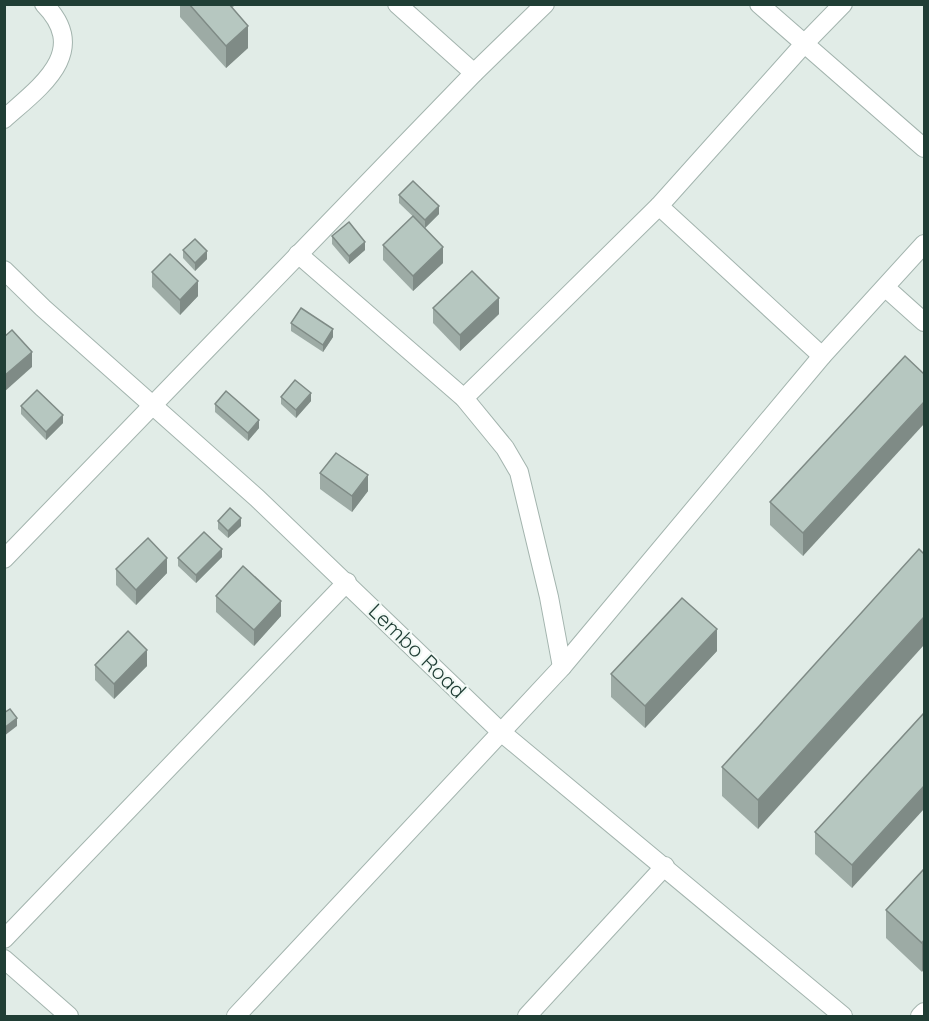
<svg xmlns="http://www.w3.org/2000/svg" width="929" height="1021" font-family="Quicksand,sans-serif">
<rect width="100%" height="100%" fill="#e1ece7"/>
<g fill="none" stroke-linecap="round" stroke-linejoin="round">
<defs>
<g id="minor">
<polyline points="397,4 474,73"/>
<polyline points="759,4 924,148"/>
<path d="M4 119C40 87 91 52 44 4"/>
<polyline points="659,206 822,356"/>
<polyline points="298,254 464,398 505,448 519,472 549,597 562,667"/>
<polyline points="4,270 43,308 257,498 501,732 843,1016"/>
<polyline points="886,288 924,322"/>
<polyline points="464,398 659,206 804,44 843,4"/>
<polyline points="4,559 474,73 545,4"/>
<polyline points="4,939 347,582"/>
<polyline points="4,959 69,1016"/>
<polyline points="236,1016 562,667 822,356 924,244"/>
<polyline points="527,1016 665,866"/>
<polyline points="920,1016 924,1012"/>
</g>
</defs>
<!-- minor casing -->
<use href="#minor" stroke="#a3b4ae" stroke-width="20"/>
<!-- minor -->
<use href="#minor" stroke="#fff" stroke-width="18"/>
</g>
<!-- wall -->
<g fill="#9daba5">
<polygon points="180,4 236,4 232,8 248,48 226,68 180,17"/>
<polygon points="399,195 439,214 425,228 399,203"/>
<polygon points="332,236 365,250 349,264 332,244"/>
<polygon points="383,245 443,263 413,291 383,260"/>
<polygon points="183,250 207,259 195,271 183,258"/>
<polygon points="152,272 198,296 180,315 152,287"/>
<polygon points="433,308 499,314 460,351 433,323"/>
<polygon points="291,323 333,337 323,352 291,331"/>
<polygon points="924,374 803,556 770,525 770,502"/>
<polygon points="281,397 311,401 296,418 281,404"/>
<polygon points="215,404 259,428 248,441 215,412"/>
<polygon points="21,406 63,423 46,440 21,414"/>
<polygon points="320,473 368,491 352,512 320,489"/>
<polygon points="218,521 241,526 228,538 218,529"/>
<polygon points="924,554 758,829 722,796 722,767"/>
<polygon points="222,557 196,583 178,566 178,558"/>
<polygon points="116,569 167,573 136,605 116,585"/>
<polygon points="216,596 281,616 254,646 216,612"/>
<polygon points="717,651 645,728 611,697 611,674"/>
<polygon points="95,665 147,666 114,699 95,680"/>
<polygon points="924,713 852,888 815,854 815,832"/>
<polygon points="924,869 922,972 886,938 886,910"/>
</g>
<!-- shaded-wall -->
<g fill="#7f8b86">
<polygon points="248,26 248,48 226,68 226,46"/>
<polygon points="439,206 439,214 425,228 425,220"/>
<polygon points="365,242 365,250 349,264 349,256"/>
<polygon points="443,247 443,263 413,291 413,276"/>
<polygon points="207,251 207,259 195,271 195,263"/>
<polygon points="198,281 198,296 180,315 180,300"/>
<polygon points="499,298 499,314 460,351 460,335"/>
<polygon points="333,329 333,337 323,352 323,345"/>
<polygon points="32,352 32,367 4,392 4,376"/>
<polygon points="311,393 311,401 296,418 296,410"/>
<polygon points="924,402 924,424 803,556 803,533"/>
<polygon points="63,415 63,423 46,440 46,432"/>
<polygon points="259,420 259,428 248,441 248,433"/>
<polygon points="368,475 368,491 352,512 352,496"/>
<polygon points="241,518 241,526 228,538 228,531"/>
<polygon points="222,549 222,557 196,583 196,575"/>
<polygon points="167,558 167,573 136,605 136,590"/>
<polygon points="281,601 281,616 254,646 254,630"/>
<polygon points="924,617 924,645 758,829 758,800"/>
<polygon points="717,629 717,651 645,728 645,706"/>
<polygon points="147,650 147,666 114,699 114,684"/>
<polygon points="17,718 17,726 4,736 4,728"/>
<polygon points="924,786 924,809 852,888 852,865"/>
<polygon points="924,940 924,969 922,972 922,943"/>
</g>
<!-- building -->
<g fill="#b6c7c0" stroke="#7f8b86" stroke-width="1.5">
<polygon points="189,4 229,4 248,26 226,46"/>
<polygon points="413,181 439,206 425,220 399,195"/>
<polygon points="413,216 443,247 413,276 383,245"/>
<polygon points="349,222 365,242 349,256 332,236"/>
<polygon points="195,239 207,251 195,263 183,250"/>
<polygon points="170,254 198,281 180,300 152,272"/>
<polygon points="472,271 499,298 460,335 433,308"/>
<polygon points="301,308 333,329 323,345 291,323"/>
<polygon points="12,330 32,352 4,376 4,337"/>
<polygon points="905,356 924,374 924,402 803,533 770,502"/>
<polygon points="295,380 311,393 296,410 281,397"/>
<polygon points="37,390 63,415 46,432 21,406"/>
<polygon points="226,391 259,420 248,433 215,404"/>
<polygon points="336,453 368,475 352,496 320,473"/>
<polygon points="230,508 241,518 228,531 218,521"/>
<polygon points="204,532 222,549 196,575 178,558"/>
<polygon points="148,538 167,558 136,590 116,569"/>
<polygon points="919,549 924,554 924,617 758,800 722,767"/>
<polygon points="243,566 281,601 254,630 216,596"/>
<polygon points="682,598 717,629 645,706 611,674"/>
<polygon points="128,631 147,650 114,684 95,665"/>
<polygon points="10,709 17,718 4,728 4,713"/>
<polygon points="924,713 924,786 852,865 815,832"/>
<polygon points="924,869 924,940 922,943 886,910"/>
</g>
<g text-anchor="middle" stroke-width="4.5" stroke-linejoin="round" paint-order="stroke">
<!-- street labels -->
<g font-size="21" fill="#203e35" stroke="#f1f9f5">
<text transform="translate(417 651) rotate(44)" y="7">Lembo Road</text>
</g>
</g>
<!-- border -->
<rect width="929" height="1021" fill="none" stroke="#203e35" stroke-width="12"/>
</svg>
